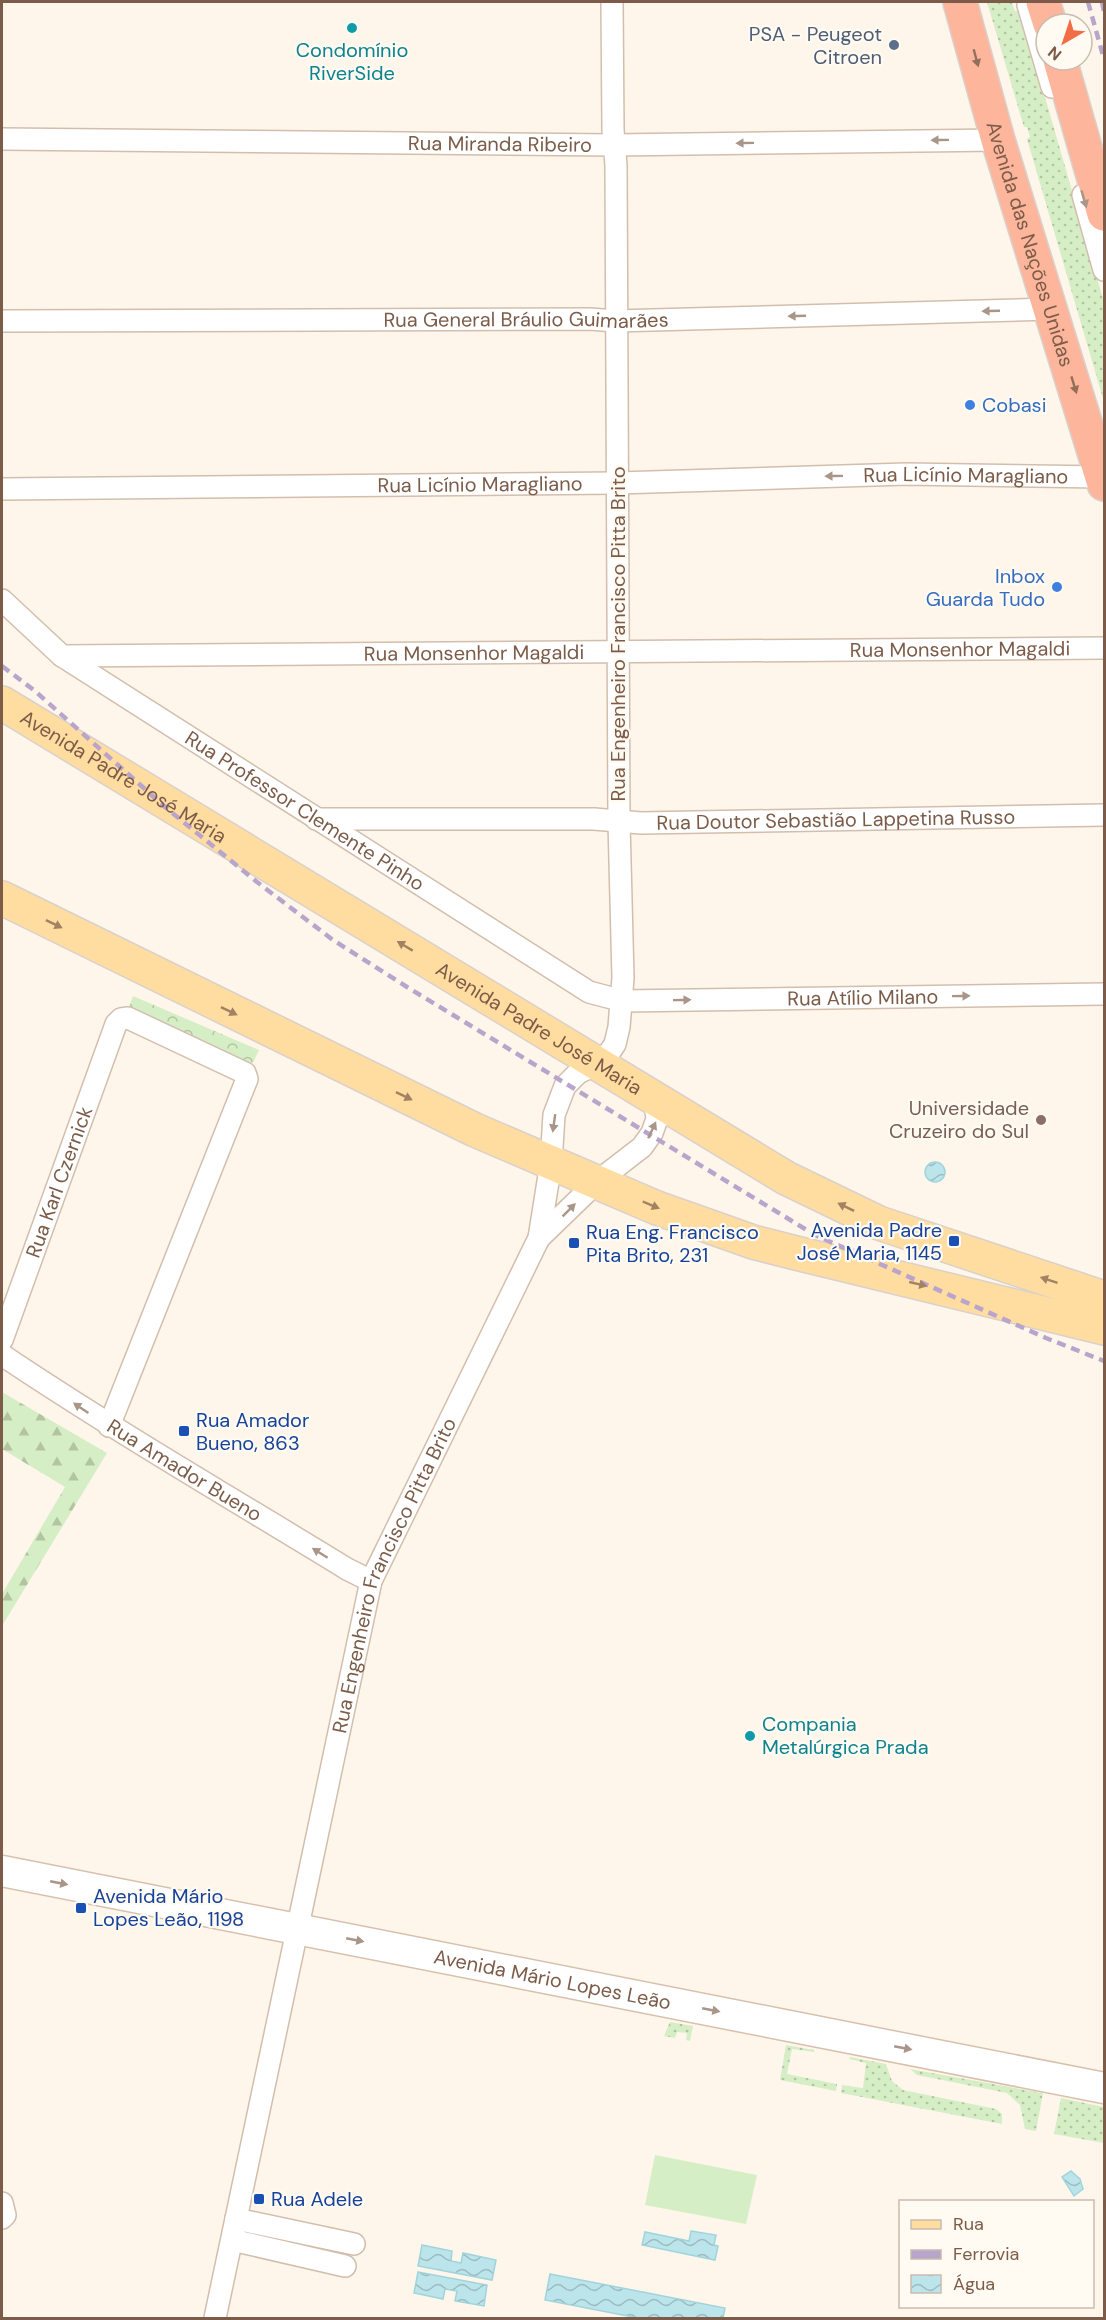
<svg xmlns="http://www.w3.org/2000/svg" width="1106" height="2320" font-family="'DM Sans',sans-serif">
<defs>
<pattern id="grass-dots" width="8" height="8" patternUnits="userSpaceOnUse" patternTransform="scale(1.5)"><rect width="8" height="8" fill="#d6eec6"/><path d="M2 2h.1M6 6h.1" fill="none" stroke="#b3c4a3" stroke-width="1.8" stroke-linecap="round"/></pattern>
<pattern id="forest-firs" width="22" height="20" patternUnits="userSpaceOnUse" patternTransform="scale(1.5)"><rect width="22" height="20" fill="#d6eec6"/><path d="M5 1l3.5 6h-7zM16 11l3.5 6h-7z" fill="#b3c4a3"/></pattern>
<pattern id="park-crowns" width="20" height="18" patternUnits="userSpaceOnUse" patternTransform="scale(1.5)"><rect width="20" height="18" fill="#d6eec6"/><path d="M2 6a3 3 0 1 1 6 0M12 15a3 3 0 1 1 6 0" fill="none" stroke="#b3c4a3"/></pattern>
<pattern id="water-waves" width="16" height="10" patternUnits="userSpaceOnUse" patternTransform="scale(1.5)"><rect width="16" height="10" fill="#bbe4eb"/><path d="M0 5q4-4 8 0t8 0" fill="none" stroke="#9dbcc0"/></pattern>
</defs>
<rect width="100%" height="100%" fill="#fef6ea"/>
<!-- grass -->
<g fill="url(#grass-dots)">
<polygon points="987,2 1017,2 1012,3 1015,11 1020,10 1104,302 1104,402 1027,139 1030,137 1027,127 1024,127"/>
<polygon points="670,2022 693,2026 690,2041 686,2040 687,2033 677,2032 675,2038 664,2036"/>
<polygon points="786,2045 814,2050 814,2052 792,2049 787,2074 837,2084 836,2091 780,2080"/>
<polygon points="850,2057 886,2064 892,2081 903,2090 996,2109 1002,2114 1002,2124 841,2093 842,2085 863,2088 866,2063 849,2059"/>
<polygon points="910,2069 1043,2093 1036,2131 1025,2129 1020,2105 1007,2093 917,2075"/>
<polygon points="1061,2098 1104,2107 1104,2143 1054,2134"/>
</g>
<!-- forest -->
<polygon fill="url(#forest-firs)" points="2,1392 107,1453 2,1626 2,1594 65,1487 2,1449"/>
<!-- park -->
<polygon fill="url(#park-crowns)" points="133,996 259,1050 250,1069 126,1015"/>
<!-- pitch -->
<polygon fill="#d6eec6" points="655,2155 757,2175 746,2224 645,2205"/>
<!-- water -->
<g fill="url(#water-waves)" stroke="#a0d4dd" stroke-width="1.5">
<circle cx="935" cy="1172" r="10"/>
<polygon points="1071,2171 1080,2179 1083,2189 1074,2196 1062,2177"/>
<polygon points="691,2231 716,2235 714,2245 718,2246 715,2260 642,2245 645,2232 689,2241"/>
<polygon points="422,2245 452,2251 451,2261 461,2263 463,2253 496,2260 492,2280 418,2266"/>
<polygon points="418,2272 487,2285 484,2306 455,2301 457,2291 445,2289 443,2299 414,2293"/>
<polygon points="550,2274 725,2308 723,2318 638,2318 545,2300"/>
</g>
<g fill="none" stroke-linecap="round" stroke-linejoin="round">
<defs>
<g id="street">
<polyline points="1028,5 1052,87"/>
<path id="s1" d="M2 139 614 145 998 140"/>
<polyline points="1083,195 1104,270"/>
<path id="s2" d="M2 321 590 319 615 321 1050 309"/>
<path id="s3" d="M2 489 618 483 906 474 1102 477"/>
<path id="s4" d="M2 600 62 656 589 992 623 1001 1104 994"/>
<path id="s5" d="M62 656 1104 648"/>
<path id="s6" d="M316 819H594L641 823 1104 815"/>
<polyline points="539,1238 598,1181 642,1147 652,1133 657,1119 654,1097"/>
<path id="s7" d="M2 1340 116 1024 121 1019 128 1018 245 1073 247 1079 109 1426"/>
<path id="s8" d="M2 1355C114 1430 231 1498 347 1569L371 1581"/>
<polyline points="2,2218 5,2215 2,2203"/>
<polyline points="236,2219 354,2244"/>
<polyline points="232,2240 345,2266"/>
<path id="s9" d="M215 2318 371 1581 539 1238 551 1163 554 1115 565 1086 578 1073 599 1063 609 1053 615 1044 619 1027 623 978 619 822 616 165 613 130 612 2"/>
</g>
<g id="secondary">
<path id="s10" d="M2 1871 1104 2088"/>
</g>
<g id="primary">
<path id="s11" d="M2 703 786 1178 879 1223 1104 1298"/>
<polyline points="2,898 475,1130 657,1208 753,1242 796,1253 1104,1328"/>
</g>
<g id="highway">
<path id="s12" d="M960 2 998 140 1104 484"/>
<polyline points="1043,2 1050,24"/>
<polyline points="1060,60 1104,214"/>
</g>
</defs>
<!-- street casing -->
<use href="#street" stroke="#d3bead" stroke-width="24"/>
<!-- secondary casing -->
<use href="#secondary" stroke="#d8c0ad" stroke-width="33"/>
<!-- primary casing -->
<use href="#primary" stroke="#dad1cc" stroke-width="36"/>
<!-- highway casing -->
<use href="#highway" stroke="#dad1cc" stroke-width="36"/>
<!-- street -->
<use href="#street" stroke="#fff" stroke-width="21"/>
<!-- secondary -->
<use href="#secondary" stroke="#fff" stroke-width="30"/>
<!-- primary -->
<use href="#primary" stroke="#ffdca0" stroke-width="33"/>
<!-- highway -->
<use href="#highway" stroke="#fdb59c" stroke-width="33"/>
<!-- rail -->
<g stroke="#b9a5cb" stroke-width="4.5" stroke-dasharray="9 6" stroke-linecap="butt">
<polyline points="1088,2 1104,59"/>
<polyline points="1102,2 1104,12"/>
<polyline points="2,666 35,691 165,807 257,882 333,940 407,987 815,1235 1046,1338 1104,1361"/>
</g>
</g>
<!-- one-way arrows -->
<defs><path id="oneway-solid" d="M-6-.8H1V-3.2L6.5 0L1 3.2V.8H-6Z" transform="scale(1.5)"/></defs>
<g fill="#966e5a">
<use href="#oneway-solid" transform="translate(976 58) rotate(75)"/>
<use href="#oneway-solid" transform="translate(1074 385) rotate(73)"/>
</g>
<g fill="#aa9589">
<use href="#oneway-solid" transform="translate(940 140) rotate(179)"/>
<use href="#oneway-solid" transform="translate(745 143) rotate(179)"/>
<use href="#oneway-solid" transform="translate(1084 199) rotate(74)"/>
<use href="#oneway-solid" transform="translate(991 311) rotate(178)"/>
<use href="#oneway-solid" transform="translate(797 316) rotate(178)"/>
<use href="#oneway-solid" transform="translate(834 476) rotate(179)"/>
<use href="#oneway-solid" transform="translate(961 996) rotate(-1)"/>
<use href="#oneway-solid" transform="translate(682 1000) rotate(-1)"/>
<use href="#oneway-solid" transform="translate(554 1123) rotate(98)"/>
<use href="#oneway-solid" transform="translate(652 1130) rotate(-65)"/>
<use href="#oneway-solid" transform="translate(569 1210) rotate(-45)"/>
<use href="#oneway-solid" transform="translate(81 1408) rotate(-146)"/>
<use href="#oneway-solid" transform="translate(320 1553) rotate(-148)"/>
<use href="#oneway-solid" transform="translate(59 1883) rotate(11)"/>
<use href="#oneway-solid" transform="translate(355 1940) rotate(11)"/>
<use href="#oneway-solid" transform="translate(711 2010) rotate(11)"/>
<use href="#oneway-solid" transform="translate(903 2048) rotate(11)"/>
</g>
<g fill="#a38263">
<use href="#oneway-solid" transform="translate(54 924) rotate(26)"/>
<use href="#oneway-solid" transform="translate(405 946) rotate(-149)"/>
<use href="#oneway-solid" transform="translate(229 1011) rotate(26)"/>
<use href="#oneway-solid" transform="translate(404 1096) rotate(26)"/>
<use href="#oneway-solid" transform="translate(651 1205) rotate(23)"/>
<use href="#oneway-solid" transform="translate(846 1207) rotate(-154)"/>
<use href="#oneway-solid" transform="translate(1049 1280) rotate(-162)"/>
<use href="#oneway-solid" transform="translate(918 1284) rotate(13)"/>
</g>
<!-- markers -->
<g fill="#0f9aa8" stroke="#fffaf2" stroke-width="2">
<circle cx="352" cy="28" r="6"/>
<circle cx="750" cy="1736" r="6"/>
</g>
<circle fill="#5c6f8a" stroke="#fffaf2" stroke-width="2" cx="894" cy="45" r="6"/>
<g fill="#3f7fe0" stroke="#fffaf2" stroke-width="2">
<circle cx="970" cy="405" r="6"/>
<circle cx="1057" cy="587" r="6"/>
</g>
<circle fill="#8d6e63" stroke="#fffaf2" stroke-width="2" cx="1041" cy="1120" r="6"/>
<g fill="#1a4fb4" stroke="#fffaf2" stroke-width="2">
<rect x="948" y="1235" width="12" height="12" rx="3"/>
<rect x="568" y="1237" width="12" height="12" rx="3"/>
<rect x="178" y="1425" width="12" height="12" rx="3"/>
<rect x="75" y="1902" width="12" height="12" rx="3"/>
<rect x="253" y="2193" width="12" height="12" rx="3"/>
</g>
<g text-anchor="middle" stroke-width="4.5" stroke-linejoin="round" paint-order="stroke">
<!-- service labels -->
<g font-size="20" fill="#4e5e75" stroke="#fffaf2" text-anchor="end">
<text x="882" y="41">PSA - Peugeot<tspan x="882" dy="23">Citroen</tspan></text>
</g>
<!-- culture labels -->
<g font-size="20" fill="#0d838f" stroke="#fffaf2">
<text x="352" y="57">Condomínio<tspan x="352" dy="23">RiverSide</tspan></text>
<text x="762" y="1731" text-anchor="start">Compania<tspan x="762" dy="23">Metalúrgica Prada</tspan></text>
</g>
<!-- street labels -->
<g font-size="20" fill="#7c5c49" stroke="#fffaf2">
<text dy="7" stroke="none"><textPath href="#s1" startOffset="498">Rua Miranda Ribeiro</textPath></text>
<text dy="7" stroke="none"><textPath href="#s12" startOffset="252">Avenida das Nações Unidas</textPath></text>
<text dy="7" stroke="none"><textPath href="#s2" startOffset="524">Rua General Bráulio Guimarães</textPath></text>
<text dy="7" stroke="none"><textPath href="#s3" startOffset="964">Rua Licínio Maragliano</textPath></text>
<text dy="7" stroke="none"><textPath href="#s3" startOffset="478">Rua Licínio Maragliano</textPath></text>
<text transform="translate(618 634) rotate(-90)" y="7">Rua Engenheiro Francisco Pitta Brito</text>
<text dy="7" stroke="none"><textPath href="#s5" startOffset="898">Rua Monsenhor Magaldi</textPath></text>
<text dy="7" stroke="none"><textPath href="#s5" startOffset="412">Rua Monsenhor Magaldi</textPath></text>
<text dy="7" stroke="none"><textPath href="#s11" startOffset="142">Avenida Padre José Maria</textPath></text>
<text dy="7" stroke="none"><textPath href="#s4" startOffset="370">Rua Professor Clemente Pinho</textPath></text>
<text dy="7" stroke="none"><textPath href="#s6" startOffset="520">Rua Doutor Sebastião Lappetina Russo</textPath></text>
<text dy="7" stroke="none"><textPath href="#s4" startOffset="982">Rua Atílio Milano</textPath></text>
<text dy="7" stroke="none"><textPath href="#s11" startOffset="628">Avenida Padre José Maria</textPath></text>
<text dy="7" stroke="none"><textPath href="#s7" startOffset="168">Rua Karl Czernick</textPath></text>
<text dy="7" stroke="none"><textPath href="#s8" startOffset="216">Rua Amador Bueno</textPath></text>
<text dy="7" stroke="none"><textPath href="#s9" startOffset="766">Rua Engenheiro Francisco Pitta Brito</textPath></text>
<text dy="7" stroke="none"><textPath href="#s10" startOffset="561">Avenida Mário Lopes Leão</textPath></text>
</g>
<!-- shop labels -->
<g font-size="20" fill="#366cbe" stroke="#fffaf2" text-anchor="start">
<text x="982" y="412">Cobasi</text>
<text x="1045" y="583" text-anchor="end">Inbox<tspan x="1045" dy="23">Guarda Tudo</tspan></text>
</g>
<!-- education labels -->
<g font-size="20" fill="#785e54" stroke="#fffaf2" text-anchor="end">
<text x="1029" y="1115">Universidade<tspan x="1029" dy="23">Cruzeiro do Sul</tspan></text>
</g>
<!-- transit labels -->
<g font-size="20" fill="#164399" stroke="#fffaf2" text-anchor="start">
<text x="942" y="1237" text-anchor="end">Avenida Padre<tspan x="942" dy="23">José Maria, 1145</tspan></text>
<text x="586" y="1239">Rua Eng. Francisco<tspan x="586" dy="23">Pita Brito, 231</tspan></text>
<text x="196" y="1427">Rua Amador<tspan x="196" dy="23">Bueno, 863</tspan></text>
<text x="93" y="1903">Avenida Mário<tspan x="93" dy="23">Lopes Leão, 1198</tspan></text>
<text x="271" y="2206">Rua Adele</text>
</g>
</g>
<!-- border -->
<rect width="1106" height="2320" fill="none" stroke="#7c5c49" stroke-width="6"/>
<!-- legend -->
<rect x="899" y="2200" width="195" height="108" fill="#fffaf2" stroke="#cbbbae" stroke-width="1.5"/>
<rect x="911" y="2220" width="30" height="9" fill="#ffdca0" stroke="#cbbbae" stroke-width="1.5"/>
<text x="953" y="2230" font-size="18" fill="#7c5c49">Rua</text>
<rect x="911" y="2250" width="30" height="9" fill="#b9a5cb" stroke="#cbbbae" stroke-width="1.5"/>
<text x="953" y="2260" font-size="18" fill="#7c5c49">Ferrovia</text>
<rect x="911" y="2275" width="30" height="18" fill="url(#water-waves)" stroke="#cbbbae" stroke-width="1.5"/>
<text x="953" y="2290" font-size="18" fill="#7c5c49">Água</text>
<!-- north arrow -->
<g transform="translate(1064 42) rotate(219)"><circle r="28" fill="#fffaf2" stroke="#cbbbae" stroke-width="1.5"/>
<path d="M0-4.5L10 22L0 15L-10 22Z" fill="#f26c45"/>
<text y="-9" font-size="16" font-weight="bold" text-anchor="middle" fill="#7c5c49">N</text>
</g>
</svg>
